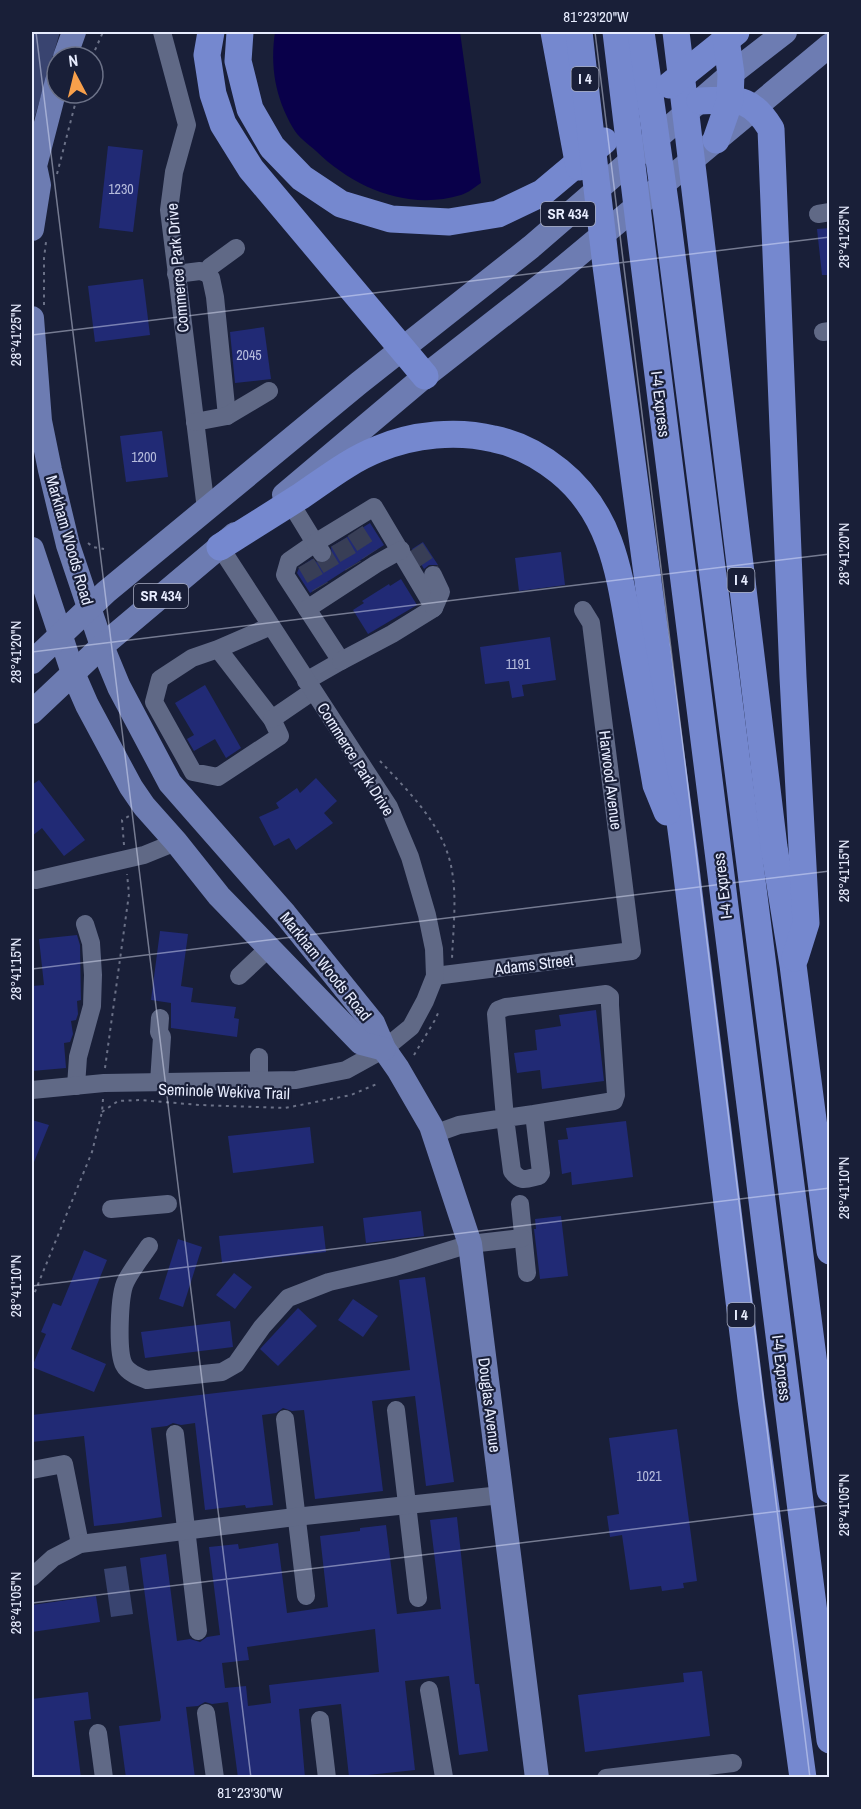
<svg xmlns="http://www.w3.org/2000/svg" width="861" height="1809" font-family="'Archivo Narrow',sans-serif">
<rect width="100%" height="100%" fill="#191f38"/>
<!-- green -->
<g fill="#394470">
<polygon points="32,32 60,32 32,126"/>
<polygon points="126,1566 133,1614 111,1617 104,1569"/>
</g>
<!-- water -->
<path fill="#09004a" d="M275 32H460L481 183C475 187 468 193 461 195 408 211 354 188 316 151 308 144 298 137 293 128 275 97 270 66 275 32Z"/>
<!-- building -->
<g fill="#212a75" fill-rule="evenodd">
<polygon points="108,146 143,150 133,232 99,228"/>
<polygon points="830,228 830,275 822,275 817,229"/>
<polygon points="143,279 150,335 95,342 88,286"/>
<polygon points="264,327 271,379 235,383 230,332"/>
<polygon points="162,431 168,477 126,482 120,436"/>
<polygon points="370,523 384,545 310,593 297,573 299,568 312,559 318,563 328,562 332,557 331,547"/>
<polygon points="423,542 438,565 429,565 424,569 412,549"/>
<polygon points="561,552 565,585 519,591 515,558"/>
<polygon points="401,579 417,605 368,634 353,610 364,603 362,601 389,584 390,586"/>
<polygon points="550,637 556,680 522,685 524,696 512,698 509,681 485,684 480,647"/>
<polygon points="205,685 241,748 226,758 215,739 194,751 187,739 194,735 175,703"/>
<polygon points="316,778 337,801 324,813 333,823 296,850 289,838 274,846 259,817 279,808 276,803 297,788 300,793"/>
<polygon points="39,780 85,840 64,856 42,828 32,836 32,785"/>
<polygon points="160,931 188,934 181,986 193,988 191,1002 236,1007 234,1018 239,1019 237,1037 171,1028 171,1003 151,1000"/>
<polygon points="77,935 80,945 81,1000 77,1001 78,1014 76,1020 71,1021 73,1034 70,1042 64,1043 66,1068 32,1071 32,986 44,985 39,939"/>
<polygon points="596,1010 604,1081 542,1089 540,1070 517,1073 514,1053 537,1050 535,1030 561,1026 559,1015"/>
<polygon points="32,1120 49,1125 32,1167"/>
<polygon points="626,1121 633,1177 572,1185 571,1172 562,1174 558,1140 568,1139 566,1128"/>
<polygon points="310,1127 314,1163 233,1173 228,1136"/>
<polygon points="421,1211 424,1236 366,1243 363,1218"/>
<polygon points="561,1216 568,1276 540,1279 534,1229 536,1229 535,1219"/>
<polygon points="323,1226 326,1252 222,1263 219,1236"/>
<polygon points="178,1239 202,1247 183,1307 159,1299"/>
<polygon points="84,1250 107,1260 71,1349 106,1364 94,1392 32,1367 46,1334 41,1332 53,1303 61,1306"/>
<polygon points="234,1273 252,1287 235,1309 216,1295"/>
<polygon points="425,1277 454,1482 426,1486 415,1396 372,1401 383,1491 315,1499 304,1410 292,1411 283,1408 276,1413 262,1415 273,1505 246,1508 245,1505 205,1510 195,1423 181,1425 173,1423 167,1426 151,1428 162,1517 122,1523 94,1526 84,1436 32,1442 32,1415 410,1370 399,1280"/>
<polygon points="353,1299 378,1316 363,1337 338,1320"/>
<polygon points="298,1308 317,1326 278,1366 260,1349"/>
<polygon points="230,1321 233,1347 145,1358 141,1332"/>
<polygon points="677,1429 697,1581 683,1583 684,1588 662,1591 661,1586 630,1590 622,1535 610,1537 607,1516 619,1514 609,1438"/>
<path d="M457 1517 475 1684H479L488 1751 459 1755 449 1676 405 1681 415 1770 349 1777 341 1704 299 1709 305 1778H238L228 1702 212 1704 205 1702 198 1706 186 1707 195 1778H126L119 1726 160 1721 161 1717 140 1558 166 1554 177 1641 190 1639 200 1642 207 1637 220 1635 209 1547 238 1544 239 1549 278 1543 287 1613 328 1607 320 1536 360 1531V1528L386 1525 397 1614 441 1609 430 1520ZM375 1629 379 1672 269 1685 271 1703 248 1706 246 1686 225 1688 222 1663 249 1660 247 1647Z"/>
<polygon points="96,1596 100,1622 32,1632 32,1605"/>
<polygon points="702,1671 710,1736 585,1752 578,1695 684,1682 683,1673"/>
<polygon points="88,1692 91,1719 74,1721 81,1778 55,1778 55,1775 32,1778 32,1699"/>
</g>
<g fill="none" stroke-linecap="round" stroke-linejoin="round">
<!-- minor-tunnel -->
<g stroke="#383e56" stroke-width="18" stroke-dasharray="18 9" stroke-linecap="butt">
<polyline points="355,531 370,554"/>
<polyline points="339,542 353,566"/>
<polyline points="415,548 433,575"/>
<polyline points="322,553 336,576"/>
<polyline points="306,563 320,587"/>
</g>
<!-- path -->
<g stroke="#6b7187" stroke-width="2" stroke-dasharray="3 4.5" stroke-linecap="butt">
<polyline points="92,57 103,32"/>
<polyline points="57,174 78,93"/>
<polyline points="44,305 44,258 46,242"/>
<polyline points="88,543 93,547 104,549"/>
<path d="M380 761C410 793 445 827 452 871 457 899 453 931 452 959"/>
<polyline points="124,845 122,820 129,816"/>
<polyline points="414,1055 435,1020 439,1011"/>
<polyline points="105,1068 129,894 127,874"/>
<polyline points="102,1112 118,1101 140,1100 200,1105 285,1108 351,1095 379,1083"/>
<polyline points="32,1299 92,1152 102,1112 103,1099"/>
</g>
<!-- minor -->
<g stroke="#606986" stroke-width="18">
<polyline points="162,32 187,125 174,172 169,210 206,509"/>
<polyline points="818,214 830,212"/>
<polyline points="207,273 211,278 215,297 227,416"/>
<polyline points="176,274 200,271 207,273 210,267 236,248"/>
<polyline points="823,332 830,331"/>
<polyline points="195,422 227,416 269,391"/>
<polyline points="285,494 315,543 289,561 285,575 341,661 306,681"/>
<polyline points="322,553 315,543 374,507 434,608 392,634 341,661"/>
<polyline points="433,575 441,592 434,608"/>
<polyline points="307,609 376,564 401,550"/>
<polyline points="218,649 272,719 280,736 218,777 193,772 154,702 160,679 192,658 218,649 271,626"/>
<polyline points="272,719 313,691"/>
<polyline points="36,880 144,855 176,842"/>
<polyline points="239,976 269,948"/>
<polyline points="435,976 632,951 591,623 583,610"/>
<polyline points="259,1080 259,1057"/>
<polyline points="159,1082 162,1037 159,1032 160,1018"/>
<polyline points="76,1086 78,1057 92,1006 93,975 91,943 85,924"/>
<polyline points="32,1090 104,1083 296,1080 346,1070 384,1049 411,1027 425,1001 435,976 434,949 427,915 410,857 389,807 220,547"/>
<path d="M434 1134 459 1125 505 1118 512 1171C521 1183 526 1179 539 1176L541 1173 534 1114 505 1118 496 1014 498 1010 506 1007 606 994 610 997V1005L616 1095 614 1101 534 1114"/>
<polyline points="520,1204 527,1273"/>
<polyline points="111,1209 168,1204"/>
<path d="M149 1246C141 1258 132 1269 126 1281 119 1294 117 1352 124 1365 128 1373 139 1377 147 1380L222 1372 236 1364 262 1327 288 1298 329 1282 395 1267 470 1244 522 1238"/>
<polyline points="396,1410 418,1598"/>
<polyline points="285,1419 306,1596"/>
<polyline points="175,1434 198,1631"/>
<polyline points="32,1470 64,1464 80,1544"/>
<polyline points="32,1577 53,1558 80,1544 295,1517 501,1495"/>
<polyline points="429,1690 444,1777"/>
<polyline points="206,1713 215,1778"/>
<polyline points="320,1720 327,1778"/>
<polyline points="98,1733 104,1778"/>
<polyline points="606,1778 733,1763"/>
</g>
<!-- major -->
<g stroke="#6d7cb2" stroke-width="24">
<polyline points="65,57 74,32"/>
<polyline points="32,229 39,185 35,166 57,81"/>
<polyline points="32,318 40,421 50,470 68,545 102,646 119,687 170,783 285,914 373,1023 384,1049 398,1069 431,1126 470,1244 537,1778"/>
<polyline points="284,495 425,376 553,276 830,45"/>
<polyline points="32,549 73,673 87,705 131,787 144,806 176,842 219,896 361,1043 384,1049"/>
<polyline points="32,662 106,592 359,383 531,247 731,74 785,32"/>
<polyline points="32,712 102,646 235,534"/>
</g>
<!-- highway -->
<g stroke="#7588cf" stroke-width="27">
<polyline points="211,32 207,55 213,94 223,124 251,169 425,376"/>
<polyline points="240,32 238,61 250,109 272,147 302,178 341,204 391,219 449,222 498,214 542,193 604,141"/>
<polyline points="554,32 579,167"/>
<polyline points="579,32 606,266 684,852 751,1399 803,1778"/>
<polyline points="616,32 641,240 830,1740"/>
<polyline points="641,32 667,216 830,1490"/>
<polyline points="676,32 774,847 793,965 830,1251"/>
<polyline points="670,85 736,32"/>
<path d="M700 101C737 100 750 95 771 129L793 677 806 923 795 958"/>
<polyline points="716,140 730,100 731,74 725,32"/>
<path d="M220 547C247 530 274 513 301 496 326 479 350 460 378 449 414 434 457 430 494 439 519 444 539 455 559 471 615 516 620 580 632 647 640 693 648 739 656 785L667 812"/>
</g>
</g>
<!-- ticks -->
<path fill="none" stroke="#e7ecfe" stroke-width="1.5" stroke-opacity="0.45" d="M36 32 251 1778M595 32 810 1778M32 335 830 237M32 652 830 554M32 969 830 871M32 1286 830 1188M32 1603 830 1505"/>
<g text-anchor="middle" stroke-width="4.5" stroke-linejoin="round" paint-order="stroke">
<!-- number labels -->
<g font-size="14" fill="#b6bcdc">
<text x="121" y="194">1230</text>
<text x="249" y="360">2045</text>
<text x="144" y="462">1200</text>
<text x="518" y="669">1191</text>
<text x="649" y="1481">1021</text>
</g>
<!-- shield labels -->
<g fill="#191f38" stroke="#a9aec3" stroke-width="1.5">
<rect x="571.5" y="67" width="27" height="24" rx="4.5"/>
<rect x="541" y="202" width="54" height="24" rx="4.5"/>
<rect x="727.5" y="568" width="27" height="24" rx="4.5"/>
<rect x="134" y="584" width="54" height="24" rx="4.5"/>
<rect x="727.5" y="1303" width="27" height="24" rx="4.5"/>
</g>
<g font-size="15" font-weight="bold" fill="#e7ecfe">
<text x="585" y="84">I 4</text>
<text x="568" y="219">SR 434</text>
<text x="741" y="585">I 4</text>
<text x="161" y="601">SR 434</text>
<text x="741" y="1320">I 4</text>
</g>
<!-- street labels -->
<g font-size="16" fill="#e7ecfe" stroke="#191f38">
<text transform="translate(177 268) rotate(-95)" y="6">Commerce Park Drive</text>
<text transform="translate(661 404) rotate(83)" y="6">I-4 Express</text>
<text transform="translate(70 540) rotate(74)" y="6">Markham Woods Road</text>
<text transform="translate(356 759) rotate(58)" y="6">Commerce Park Drive</text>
<text transform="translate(611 780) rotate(83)" y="6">Harwood Avenue</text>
<text transform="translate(722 886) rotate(-97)" y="6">I-4 Express</text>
<text transform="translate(534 964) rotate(-7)" y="6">Adams Street</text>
<text transform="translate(326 966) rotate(51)" y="6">Markham Woods Road</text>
<text transform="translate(224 1091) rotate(2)" y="6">Seminole Wekiva Trail</text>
<text transform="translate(782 1368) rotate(83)" y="6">I-4 Express</text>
<text transform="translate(490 1405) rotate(83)" y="6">Douglas Avenue</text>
</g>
</g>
<!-- border -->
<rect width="861" height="1809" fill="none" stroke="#191f38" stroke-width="66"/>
<!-- north arrow -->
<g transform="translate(75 75) rotate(353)"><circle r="28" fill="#191f38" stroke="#6b7187" stroke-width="1.5"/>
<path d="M0-4.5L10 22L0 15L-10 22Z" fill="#f8a04b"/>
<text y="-9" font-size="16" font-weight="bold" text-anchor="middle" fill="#e7ecfe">N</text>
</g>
<rect x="33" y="33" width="795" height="1743" fill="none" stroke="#e7ecfe" stroke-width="2"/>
<g font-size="15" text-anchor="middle" fill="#e7ecfe">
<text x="596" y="22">81°23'20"W</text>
<text transform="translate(844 237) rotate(-90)" y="5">28°41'25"N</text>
<text transform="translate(16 335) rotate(-90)" y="5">28°41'25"N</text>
<text transform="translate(844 554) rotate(-90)" y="5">28°41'20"N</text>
<text transform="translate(16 652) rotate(-90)" y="5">28°41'20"N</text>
<text transform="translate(844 871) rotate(-90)" y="5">28°41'15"N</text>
<text transform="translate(16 969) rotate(-90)" y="5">28°41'15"N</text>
<text transform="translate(844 1188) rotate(-90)" y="5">28°41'10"N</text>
<text transform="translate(16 1286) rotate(-90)" y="5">28°41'10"N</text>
<text transform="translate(844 1505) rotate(-90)" y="5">28°41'05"N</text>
<text transform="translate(16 1603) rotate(-90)" y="5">28°41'05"N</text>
<text x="250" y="1798">81°23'30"W</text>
</g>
</svg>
